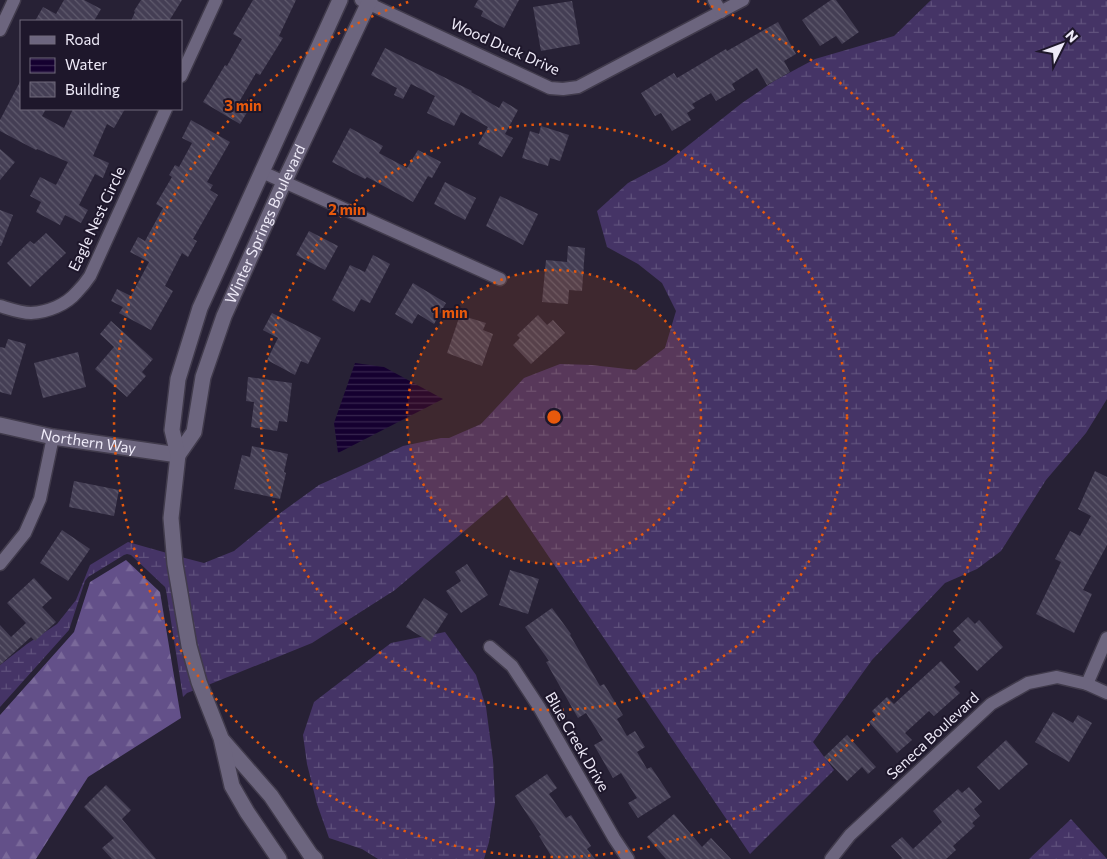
<svg xmlns="http://www.w3.org/2000/svg" width="1107" height="859" font-family="Commissioner,sans-serif">
<defs>
<pattern id="forest-firs" width="22" height="20" patternUnits="userSpaceOnUse" patternTransform="scale(1.25)"><rect width="22" height="20" fill="#635089"/><path d="M5 1l3.5 6h-7zM16 11l3.5 6h-7z" fill="#7a699a"/></pattern>
<pattern id="wetland-marsh" width="20" height="14" patternUnits="userSpaceOnUse" patternTransform="scale(1.25)"><rect width="20" height="14" fill="#453466"/><path d="M1 5h8M5 5V1M11 12h8M15 12V8" fill="none" stroke="#60527d"/></pattern>
<pattern id="water-rules" width="6" height="5" patternUnits="userSpaceOnUse" patternTransform="scale(1.25)"><rect width="6" height="5" fill="#150030"/><path d="M0 2.5h6" fill="none" stroke="#37254f"/></pattern>
<pattern id="building-back-hatch" width="6" height="6" patternUnits="userSpaceOnUse" patternTransform="scale(1.25)"><rect width="6" height="6" fill="#443e54"/><path d="M-1 5l2 2M0 0l6 6M5-1l2 2" fill="none" stroke="#5f5a6d"/></pattern>
</defs>
<rect width="100%" height="100%" fill="#272135"/>
<!-- forest -->
<polygon fill="url(#forest-firs)" points="126,560 160,592 181,718 88,777 36,859 0,859 0,715 74,632 90,582"/>
<!-- wetland -->
<g fill="url(#wetland-marsh)">
<polygon points="931,0 1107,0 1107,399 1086,433 1046,480 1001,551 977,569 945,583 872,660 813,742 834,770 750,854 507,495 395,590 312,643 208,685 196,643 181,557 204,563 234,551 279,514 319,485 359,467 403,446 441,438 449,438 481,424 524,378 560,364 592,365 636,370 665,348 676,311 662,283 638,264 607,247 597,211 628,183 666,163 742,103 774,81 815,59 894,36"/>
<path d="M128 542 167 553C171 600 182 645 195 690L187 693 183 697 166 590 165 587 131 555 127 554 124 555 88 577 85 581 69 630 0 707V665L27 644 57 624 76 600 90 565Z"/>
<polygon points="445,632 476,675 486,707 493,760 495,803 489,842 484,859 378,859 362,849 329,838 317,804 307,764 303,735 314,702 391,643"/>
<polygon points="1071,819 1107,859 1029,859"/>
</g>
<!-- water -->
<polygon fill="url(#water-rules)" points="355,363 384,367 443,399 338,453 334,423"/>
<!-- building -->
<g fill="url(#building-back-hatch)">
<polygon points="64,0 84,0 101,9 94,21 35,21 43,7 56,14"/>
<polygon points="141,0 182,0 169,21 131,21 135,12 134,11"/>
<polygon points="253,0 296,0 279,36 283,38 260,75 256,73 239,102 249,109 240,124 203,102 225,65 227,66 242,39 233,34"/>
<polygon points="478,0 519,0 504,28 481,16 483,11 474,7"/>
<polygon points="831,0 836,0 859,32 842,44 836,36 820,46 802,20"/>
<polygon points="572,1 580,44 541,51 533,7"/>
<polygon points="778,22 796,54 784,61 790,72 767,85 757,68 732,84 735,90 716,101 711,93 692,104 695,108 687,113 691,120 672,131 661,113 655,116 641,93 674,73 677,78 726,49 727,51"/>
<polygon points="385,48 472,91 471,92 499,108 503,101 518,110 505,134 513,138 502,157 478,144 488,127 461,112 454,126 427,113 435,96 411,84 403,99 394,95 397,88 371,75"/>
<polygon points="21,80 21,109 46,109 42,116 64,128 73,109 125,109 114,128 107,124 93,156 109,163 103,178 95,174 79,205 88,210 81,223 65,215 60,225 36,212 41,202 30,196 40,177 56,185 68,162 37,149 36,150 0,131 0,120"/>
<polygon points="191,120 230,142 207,182 213,185 210,190 218,195 193,239 197,241 188,257 182,253 165,286 173,291 151,330 119,313 123,307 111,301 117,289 131,296 149,262 130,252 138,237 145,241 163,208 156,204 172,177 169,175 175,165 179,167 192,143 182,138"/>
<polygon points="541,126 569,135 560,161 550,158 548,166 522,158 530,131 539,134"/>
<polygon points="350,128 383,146 379,153 407,168 418,150 441,162 432,178 428,176 413,202 367,177 365,179 332,162"/>
<polygon points="0,149 15,162 0,180"/>
<polygon points="445,182 476,198 465,220 434,204"/>
<polygon points="500,196 538,214 523,245 486,226"/>
<polygon points="0,210 13,215 1,246 0,246"/>
<polygon points="309,231 338,246 325,270 296,255"/>
<polygon points="46,233 66,253 30,287 7,263 30,241 34,244"/>
<polygon points="568,246 585,248 582,291 569,290 568,304 542,302 546,260 567,262"/>
<polygon points="373,255 390,264 370,303 361,299 354,312 332,300 350,265 365,272"/>
<polygon points="413,283 446,303 434,324 418,314 412,324 395,314"/>
<polygon points="272,313 321,338 308,364 301,361 295,375 267,360 278,338 263,330"/>
<polygon points="460,315 486,323 483,330 493,334 482,366 447,353"/>
<polygon points="538,315 547,325 553,320 565,333 531,364 513,345 520,338 517,335"/>
<polygon points="111,321 153,359 142,372 146,376 127,397 95,369 114,347 100,334"/>
<polygon points="8,339 26,344 11,395 0,392 0,347 5,348"/>
<polygon points="78,352 86,387 43,398 34,363"/>
<polygon points="248,377 292,383 287,422 279,421 277,431 251,427 254,402 246,401"/>
<polygon points="252,446 288,454 284,472 286,473 280,499 234,489 242,455 250,457"/>
<polygon points="1095,471 1107,477 1107,545 1083,590 1092,594 1074,633 1036,614 1061,562 1055,559 1070,531 1080,536 1091,516 1078,509"/>
<polygon points="74,481 119,490 114,516 69,507"/>
<polygon points="62,530 90,549 68,581 40,563"/>
<polygon points="467,564 488,595 461,613 446,591 461,581 455,572"/>
<polygon points="510,570 539,579 528,614 499,605"/>
<polygon points="34,578 52,598 42,607 56,622 35,641 31,637 0,665 0,625 11,637 26,623 7,603"/>
<polygon points="424,598 448,614 430,642 406,627"/>
<polygon points="552,608 571,634 570,635 600,686 604,684 623,715 617,719 627,736 635,731 645,747 637,752 647,769 651,767 671,797 638,818 628,803 637,798 621,773 613,778 594,745 603,740 586,713 578,718 546,662 549,661 525,627"/>
<polygon points="968,617 975,624 979,620 1003,647 977,671 954,647 961,640 953,631"/>
<polygon points="941,661 960,682 954,687 960,693 934,716 929,711 905,733 912,740 897,753 869,722 876,716 872,711 887,697 894,704"/>
<polygon points="1053,712 1073,723 1078,715 1092,723 1069,762 1035,742"/>
<polygon points="847,735 876,767 868,774 862,767 847,781 824,757"/>
<polygon points="1006,740 1028,764 999,790 977,767"/>
<polygon points="547,774 557,788 549,794 566,818 571,815 591,846 587,849 595,859 553,859 539,836 541,835 515,796"/>
<polygon points="106,785 131,810 122,819 156,859 112,859 102,848 114,838 84,807"/>
<polygon points="969,787 982,802 974,809 980,816 972,823 975,826 953,846 956,850 946,859 901,859 902,858 891,846 902,837 913,849 942,822 933,811 958,789 962,793"/>
<polygon points="674,814 702,847 711,838 731,859 666,859 647,837"/>
</g>
<g fill="none" stroke-linecap="round" stroke-linejoin="round">
<defs>
<g id="minor">
<polyline points="361,0 550,88 563,89 578,87 743,0"/>
<polyline points="714,0 721,12"/>
<polyline points="0,30 14,0"/>
<polyline points="181,76 216,0"/>
<polyline points="262,172 500,279"/>
<path d="M0 306C10 309 21 313 31 313 48 312 66 305 77 292 82 287 86 282 90 276L166 109"/>
<polyline points="0,564 25,533 40,499 53,437"/>
<polyline points="490,647 512,666 539,707 614,838 628,859"/>
<polyline points="1087,684 1107,638"/>
<polyline points="831,859 850,835 991,704 1028,683 1057,677 1087,684 1107,693"/>
</g>
<g id="tertiary">
<path id="s1" d="M0 425 53 437 178 455"/>
<path id="s2" d="M178 455 194 432 203 377 224 316 284 182 370 0"/>
<polyline points="223,741 271,796 310,854 315,859"/>
<polyline points="279,859 247,812 232,786 221,738 199,682 189,646 175,564 171,518 178,455 172,430 178,379 200,308 340,0"/>
</g>
</defs>
<!-- minor casing -->
<use href="#minor" stroke="#413b4c" stroke-width="15"/>
<!-- tertiary casing -->
<use href="#tertiary" stroke="#413b4c" stroke-width="18"/>
<!-- minor -->
<use href="#minor" stroke="#6c657e" stroke-width="12"/>
<!-- tertiary -->
<use href="#tertiary" stroke="#6c657e" stroke-width="15"/>
</g>
<!-- distance rings -->
<circle cx="554" cy="417" r="147" fill="#e8590c" fill-opacity=".12"/>
<g fill="none" stroke="#e8590c" stroke-width="2.5" stroke-dasharray="2.5 5">
<circle cx="554" cy="417" r="147"/>
<circle cx="554" cy="417" r="293"/>
<path d="M697 1A440 440 0 1 1 411 1"/>
</g>
<g text-anchor="middle" stroke-width="4" stroke-linejoin="round" paint-order="stroke">
<!-- street labels -->
<g font-size="15" fill="#eeeaf8" stroke="#1e172b">
<text transform="translate(505 47) rotate(24)" y="5">Wood Duck Drive</text>
<text transform="translate(97 219) rotate(-65)" y="5">Eagle Nest Circle</text>
<text dy="5" stroke="none"><textPath href="#s2" startOffset="249">Winter Springs Boulevard</textPath></text>
<text dy="5" stroke="none"><textPath href="#s1" startOffset="90">Northern Way</textPath></text>
<text transform="translate(933 736) rotate(-43)" y="5">Seneca Boulevard</text>
<text transform="translate(577 742) rotate(60)" y="5">Blue Creek Drive</text>
</g>
</g>
<circle cx="554" cy="417" r="8" fill="#e8590c" stroke="#1e172b" stroke-width="2.5"/>
<g font-size="15" text-anchor="middle" font-weight="bold" fill="#e8590c" stroke="#1e172b" stroke-width="4" stroke-linejoin="round" paint-order="stroke">
<text x="243" y="111">3 min</text>
<text x="347" y="215">2 min</text>
<text x="450" y="318">1 min</text>
</g>
<!-- legend -->
<rect x="20" y="20" width="162" height="90" fill="#1e172b" stroke="#716b7d"/>
<rect x="30" y="36" width="25" height="8" fill="#6c657e" stroke="#716b7d"/>
<text x="65" y="45" font-size="15" fill="#eeeaf8">Road</text>
<rect x="30" y="58" width="25" height="15" fill="url(#water-rules)" stroke="#716b7d"/>
<text x="65" y="70" font-size="15" fill="#eeeaf8">Water</text>
<rect x="30" y="82" width="25" height="15" fill="url(#building-back-hatch)" stroke="#716b7d"/>
<text x="65" y="95" font-size="15" fill="#eeeaf8">Building</text>
<!-- north arrow -->
<g transform="translate(1062 45) rotate(48)" stroke="#1e172b" stroke-width="4" paint-order="stroke">
<path d="M0-4L9 19L0 12L-9 19Z" fill="#eeeaf8"/>
<text y="-8" font-size="14" font-weight="bold" text-anchor="middle" fill="#eeeaf8">N</text>
</g>
</svg>
